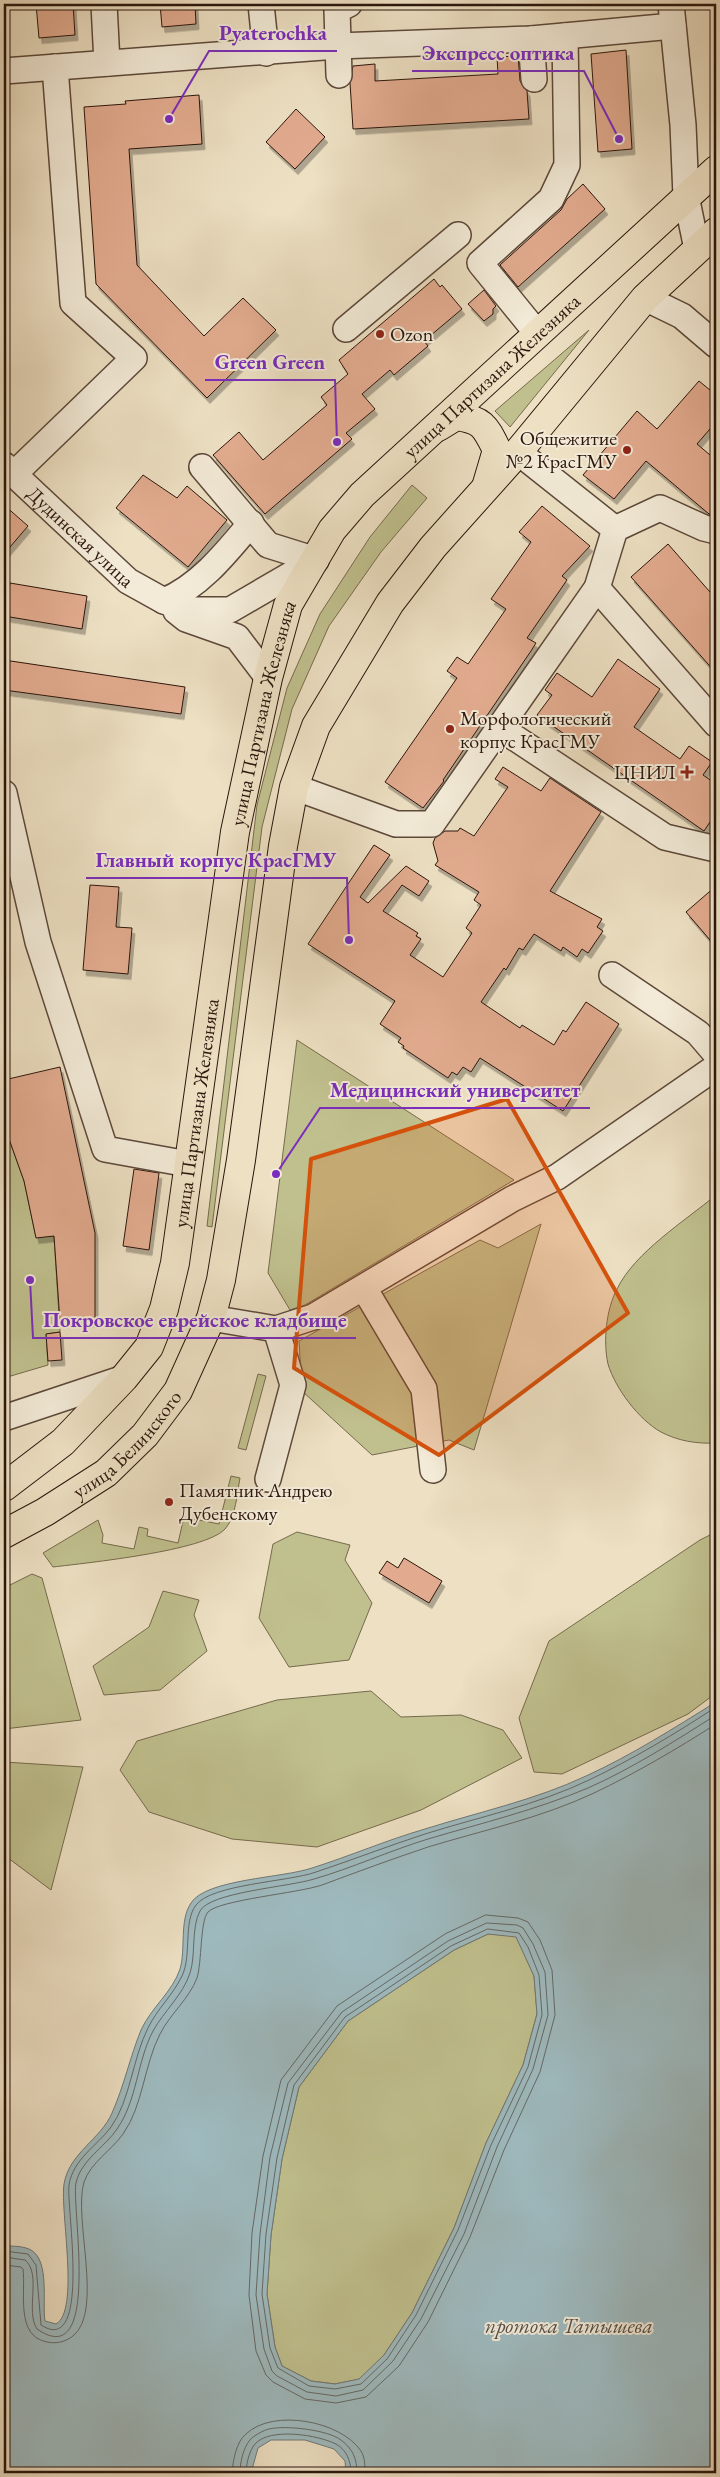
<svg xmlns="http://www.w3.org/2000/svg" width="720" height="2477" font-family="'EB Garamond',serif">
<defs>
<filter id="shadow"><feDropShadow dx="3" dy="5.5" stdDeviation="0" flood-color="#0004"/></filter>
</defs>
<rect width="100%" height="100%" fill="#ede0c3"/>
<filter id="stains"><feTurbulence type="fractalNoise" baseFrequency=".004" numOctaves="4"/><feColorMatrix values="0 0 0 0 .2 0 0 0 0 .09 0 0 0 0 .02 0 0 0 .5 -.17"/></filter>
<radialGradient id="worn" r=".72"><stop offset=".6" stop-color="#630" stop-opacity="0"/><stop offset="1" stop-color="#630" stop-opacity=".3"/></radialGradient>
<!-- green -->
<g fill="#c0c08e" stroke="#766a4d">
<polygon points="589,330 510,427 495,411"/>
<polygon points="412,485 427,498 381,552 329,626 292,709 262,827 212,1227 207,1226 257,805 287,688 320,614 370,537"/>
<polygon points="297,1040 514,1180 305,1305 290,1310 268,1273"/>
<polygon points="4,1125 24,1181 36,1237 54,1236 60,1332 46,1334 48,1365 4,1378"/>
<path d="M716 1195V1443C697 1444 678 1441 661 1432 639 1420 615 1388 608 1364 603 1341 606 1310 617 1289 635 1252 685 1221 716 1195Z"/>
<polygon points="541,1224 474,1450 449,1440 372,1455 302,1391 299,1341 480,1240 498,1248"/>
<polygon points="258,1374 266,1376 246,1450 238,1448"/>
<path d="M231 1476 240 1478C237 1493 236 1517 225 1529 205 1551 86 1563 53 1567L43 1553 98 1520 103 1535 102 1543 134 1549 139 1527 148 1529 147 1536 178 1543 184 1517 219 1524Z"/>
<polygon points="297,1532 350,1545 345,1560 372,1603 349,1660 289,1667 259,1618 273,1544"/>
<polygon points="716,1532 716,1693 688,1714 562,1774 534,1772 519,1718 549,1641 700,1540"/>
<polygon points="32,1574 42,1578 81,1720 4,1729 4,1588"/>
<polygon points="163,1591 199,1600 194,1615 207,1651 160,1690 104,1695 93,1666 149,1627"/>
<polygon points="371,1691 401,1717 461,1715 503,1730 522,1758 421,1810 317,1847 232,1839 149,1812 120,1770 137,1741 277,1700"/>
<polygon points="4,1762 83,1767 51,1890 4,1855"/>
<polygon points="488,1934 516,1936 534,1976 537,2014 523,2065 486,2143 454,2228 412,2313 384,2355 360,2379 335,2384 311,2381 282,2366 275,2347 267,2294 271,2235 282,2159 299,2087 348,2021 454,1950"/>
</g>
<!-- water -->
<path fill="#9ebabf" stroke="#707877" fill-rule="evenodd" d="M716 1702V2473H346L345 2461 334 2449 305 2440H271L258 2448 251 2473H4V2246C12 2246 24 2246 31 2250 50 2261 42 2303 45 2321L56 2324C80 2311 60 2212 64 2184 69 2153 101 2139 112 2113 124 2086 130 2057 141 2030 151 2008 173 1991 180 1969 186 1949 179 1921 191 1903 206 1879 283 1878 312 1868 350 1856 387 1840 425 1829 479 1812 535 1800 586 1776 632 1755 674 1728 716 1702ZM488 1934 516 1937 534 1976 537 2014 523 2065 486 2143 454 2228 412 2313 384 2355 359 2379 335 2384 311 2381 282 2366 275 2347 267 2294 271 2235 282 2159 299 2087 348 2021 454 1950Z"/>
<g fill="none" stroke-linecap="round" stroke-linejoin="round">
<!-- shore -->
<g stroke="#646866" stroke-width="1">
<polygon points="486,1915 518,1918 528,1922 540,1940 552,1970 555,2015 540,2072 504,2150 470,2237 428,2322 399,2366 366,2397 336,2403 305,2399 273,2382 266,2375 256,2351 249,2295 252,2233 263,2156 281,2080 337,2006 445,1934"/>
<polygon points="487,1923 517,1925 523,1928 533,1944 545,1972 548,2015 533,2069 497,2147 464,2234 421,2319 393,2361 363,2390 336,2396 307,2392 277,2376 272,2371 264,2349 256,2295 260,2234 270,2157 288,2083 342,2012 448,1941"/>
<polygon points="488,1929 519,1933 528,1947 539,1975 542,2015 528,2067 491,2145 458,2230 416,2315 387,2359 361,2384 335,2389 309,2386 278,2368 270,2348 262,2294 266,2234 277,2158 294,2085 345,2017 451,1946"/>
<path d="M4 2251 28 2254 36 2265 41 2325C92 2358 66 2205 69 2185 73 2159 97 2146 111 2127 130 2101 133 2057 148 2028 157 2009 173 1995 182 1976 192 1955 183 1922 196 1905 212 1884 288 1882 316 1872 352 1860 388 1846 425 1834 479 1817 537 1805 589 1780 633 1759 675 1734 716 1707"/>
<path d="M4 2257 25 2260C42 2274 25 2311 37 2329 102 2374 71 2205 76 2183 81 2160 104 2148 117 2129 137 2101 137 2061 153 2031 164 2011 183 1995 190 1973 196 1955 191 1927 200 1911 210 1892 289 1887 314 1879 352 1868 389 1851 428 1839 482 1823 536 1810 588 1788 633 1768 675 1741 716 1715"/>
<path d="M4 2265 21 2267 23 2269C26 2292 15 2336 47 2342 56 2344 65 2342 73 2336 104 2311 73 2218 84 2182 91 2162 111 2151 123 2134 143 2106 144 2065 160 2034 170 2014 189 1999 197 1978 202 1962 200 1921 208 1912 219 1900 299 1893 322 1885 357 1872 392 1859 428 1847 484 1830 541 1818 594 1793 636 1773 677 1749 716 1724"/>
<path d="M232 2473C233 2461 236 2442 246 2434 273 2408 341 2421 361 2451 365 2457 365 2466 365 2473"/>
<path d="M240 2473C240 2463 243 2448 250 2440 253 2436 264 2430 269 2429 286 2425 328 2430 341 2440 353 2449 357 2459 357 2473"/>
<path d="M246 2473C246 2465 249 2451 255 2444 270 2427 318 2435 336 2444 347 2450 351 2462 351 2473"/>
</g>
</g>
<!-- building -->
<g fill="#e2ab8f" stroke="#2b150c" filter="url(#shadow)">
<polygon points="36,4 73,4 75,35 39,38"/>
<polygon points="160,4 195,4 196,24 162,27"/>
<polygon points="626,50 632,149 598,152 591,54"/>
<polygon points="518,56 520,81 527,91 529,119 353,129 350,83 353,66 375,64 375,81 498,74 497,57"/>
<polygon points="199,95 202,144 129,149 137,265 204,336 243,298 276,330 207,398 96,284 84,107 126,104 125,101"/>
<polygon points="296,109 325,137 295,169 266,142"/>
<polygon points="583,184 605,209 518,287 500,265 561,210 567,199"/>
<polygon points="434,279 440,287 442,285 462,309 424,341 428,346 394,375 390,370 362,394 375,409 346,433 352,439 265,514 213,455 239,432 263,460 327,405 321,397 348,374 339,360"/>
<polygon points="484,290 496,306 493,309 493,314 484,321 468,304"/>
<polygon points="699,381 716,395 716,422 697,444 716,460 710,469 716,474 716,516 709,514 646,461 614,499 583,475 637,411 657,429"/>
<polygon points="143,475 177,498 187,486 227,520 188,567 116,508"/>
<polygon points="4,505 28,526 4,554"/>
<polygon points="542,506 590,546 562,576 567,580 527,638 536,643 531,651 443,780 444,781 423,808 385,782 457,678 447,671 457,657 468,664 506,609 491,599 531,542 519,532"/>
<polygon points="668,544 710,592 716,587 716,673 631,577"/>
<polygon points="10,583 87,596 82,629 4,616"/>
<polygon points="618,659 660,689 634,727 680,759 689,746 712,762 703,775 716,784 716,813 704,831 537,715 552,695 545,690 557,673 592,697"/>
<polygon points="4,660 185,687 181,714 4,690"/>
<polygon points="503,767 541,791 550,778 601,812 550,891 602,919 597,927 603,931 588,953 582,949 577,957 563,947 561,951 534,934 523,950 519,948 506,970 504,968 481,1002 520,1028 522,1025 554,1045 563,1030 566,1032 586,1002 619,1024 563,1111 480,1058 471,1072 463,1067 457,1075 452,1072 448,1078 403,1048 404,1046 398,1042 401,1038 380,1024 395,1001 308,944 374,845 390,855 360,897 368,903 406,866 429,881 419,896 402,885 383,911 418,933 416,936 421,939 410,955 443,977 472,933 466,928 481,905 474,900 479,892 435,865 438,861 433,843 435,838 445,831 458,831 460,828 474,836 508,787 495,779"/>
<polygon points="90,885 119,887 116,927 132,928 128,974 83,970"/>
<polygon points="716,886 716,947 686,912"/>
<polygon points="60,1067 95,1233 95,1321 60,1322 54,1236 36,1238 24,1181 4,1125 4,1080"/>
<polygon points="134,1169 159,1173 149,1250 123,1246"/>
<polygon points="60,1332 62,1360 48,1361 46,1334"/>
<polygon points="404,1558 442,1581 429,1603 379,1573 387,1561 398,1568"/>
</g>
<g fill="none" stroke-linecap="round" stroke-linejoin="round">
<defs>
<g id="minor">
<polyline points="104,4 107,63"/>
<polyline points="261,4 266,53"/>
<polyline points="671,4 683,125 686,196 697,249"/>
<polyline points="531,39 534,79"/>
<polyline points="4,71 337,46 531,39 673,26"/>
<polyline points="339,75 337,10 349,4"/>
<polyline points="645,298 682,316 716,345"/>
<polyline points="346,329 458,235"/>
<polyline points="537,333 480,263 551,199 567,165 565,36"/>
<polyline points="518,452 615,529"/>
<path id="s1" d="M4 465 128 581 164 601 192 610H230L316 560"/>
<polyline points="202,467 268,545 316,560"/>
<polyline points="13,475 134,358 73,303 55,67"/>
<polyline points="597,588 716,724"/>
<path d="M164 601C200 586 226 553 251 523"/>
<polyline points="176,611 186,619 237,637 268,678"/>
<polyline points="500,728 665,837 716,849"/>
<polyline points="294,787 396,824 432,824 597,588 615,529 660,508 704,528 716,531"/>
<polyline points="4,793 38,942 105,1149 188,1164"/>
<polyline points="612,975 698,1033 716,1054"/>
<polyline points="364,1288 424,1389 433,1470"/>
<polyline points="211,1318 276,1329 313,1317 512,1199 557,1177 716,1067"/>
<polyline points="4,1418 124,1378"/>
<polyline points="268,1479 293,1385 276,1329"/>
</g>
<g id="major">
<path d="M438 427 456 416C483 420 485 426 497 450L487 484"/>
<path id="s2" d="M4 1487 63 1442 124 1378 149 1347 164 1309 175 1263 235 832 268 678 288 605 332 530 362 495 716 170"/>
<path id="s3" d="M4 1534 45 1512 106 1473 145 1435 178 1391 211 1318 221 1280 241 1160 283 846 294 787 316 726 390 603 433 547 518 452 645 298 716 232"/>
</g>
</defs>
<!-- minor casing -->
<use href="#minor" stroke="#5c483a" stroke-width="28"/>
<!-- major casing -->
<use href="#major" stroke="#2b150c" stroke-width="30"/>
<!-- minor -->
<use href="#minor" stroke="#f3ebd8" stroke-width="25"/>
<!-- major -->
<use href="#major" stroke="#ede0c3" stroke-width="28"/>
</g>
<!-- marked area -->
<path fill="#d5520c" fill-opacity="0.2" stroke="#d5520c" stroke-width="4" stroke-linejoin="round" d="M507 1099 628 1313 439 1455 294 1368 311 1159Z"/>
<!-- markers -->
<g fill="#8f2418" stroke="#f3ebd8" stroke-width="2">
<circle cx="380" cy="334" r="5"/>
<circle cx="627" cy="450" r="5"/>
<circle cx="450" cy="729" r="5"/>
<path d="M684.5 764.5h5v5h5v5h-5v5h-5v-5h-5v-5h5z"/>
<circle cx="169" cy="1502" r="5"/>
</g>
<g text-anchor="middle" stroke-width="4" stroke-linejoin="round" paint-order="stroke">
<!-- poi labels -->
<g font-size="20" fill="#2b150c" stroke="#f3ebd8" text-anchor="start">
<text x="390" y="341">Ozon</text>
<text x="617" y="445" text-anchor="end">Общежитие<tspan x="617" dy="23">№2 КрасГМУ</tspan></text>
<text x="460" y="725">Морфологический<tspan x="460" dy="23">корпус КрасГМУ</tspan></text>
<text x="676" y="779" text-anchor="end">ЦНИЛ</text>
<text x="179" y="1497">Памятник Андрею<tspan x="179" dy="23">Дубенскому</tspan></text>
</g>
<!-- street labels -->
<g font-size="20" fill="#2b150c" stroke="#f3ebd8">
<text dy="7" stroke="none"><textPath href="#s2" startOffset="1268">улица Партизана Железняка</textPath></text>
<text dy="7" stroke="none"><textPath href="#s1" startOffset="105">Дудинская улица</textPath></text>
<text dy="7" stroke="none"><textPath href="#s2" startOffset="848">улица Партизана Железняка</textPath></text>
<text dy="7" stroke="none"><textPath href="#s2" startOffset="442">улица Партизана Железняка</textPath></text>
<text dy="7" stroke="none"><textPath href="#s3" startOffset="154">улица Белинского</textPath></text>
</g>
<!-- water labels -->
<g font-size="21" font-style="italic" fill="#534f4b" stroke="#f3ebd8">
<text x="569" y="2333">протока Татышева</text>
</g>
</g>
<!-- callouts -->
<path fill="none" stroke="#7b2cbf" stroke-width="2" d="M169 119L209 51H337M619 139L584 71H412M337 442L335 380H205M349 940L347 878H86M276 1174L320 1108H590M30 1280L33 1338H356"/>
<g fill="#7b2cbf" stroke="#f3ebd8" stroke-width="2">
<circle cx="169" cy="119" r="5"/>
<circle cx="619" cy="139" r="5"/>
<circle cx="337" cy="442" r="5"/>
<circle cx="349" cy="940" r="5"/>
<circle cx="276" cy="1174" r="5"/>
<circle cx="30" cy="1280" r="5"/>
</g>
<g font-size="21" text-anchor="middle" font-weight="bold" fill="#7b2cbf" stroke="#f3ebd8" stroke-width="4" stroke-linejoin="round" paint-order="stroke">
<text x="273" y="40">Pyaterochka</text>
<text x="498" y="60">Экспресс оптика</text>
<text x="270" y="369">Green Green</text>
<text x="216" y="867">Главный корпус КрасГМУ</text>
<text x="455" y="1097">Медицинский университет</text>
<text x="195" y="1327">Покровское еврейское кладбище</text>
</g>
<!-- margin -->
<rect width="720" height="2477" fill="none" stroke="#ede0c3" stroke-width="20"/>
<rect x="5" y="5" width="710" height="2467" fill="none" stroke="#2b150c" stroke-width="2.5"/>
<rect x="10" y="10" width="700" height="2457" fill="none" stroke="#2b150c"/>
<rect width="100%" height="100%" filter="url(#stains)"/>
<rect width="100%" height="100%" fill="url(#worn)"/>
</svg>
